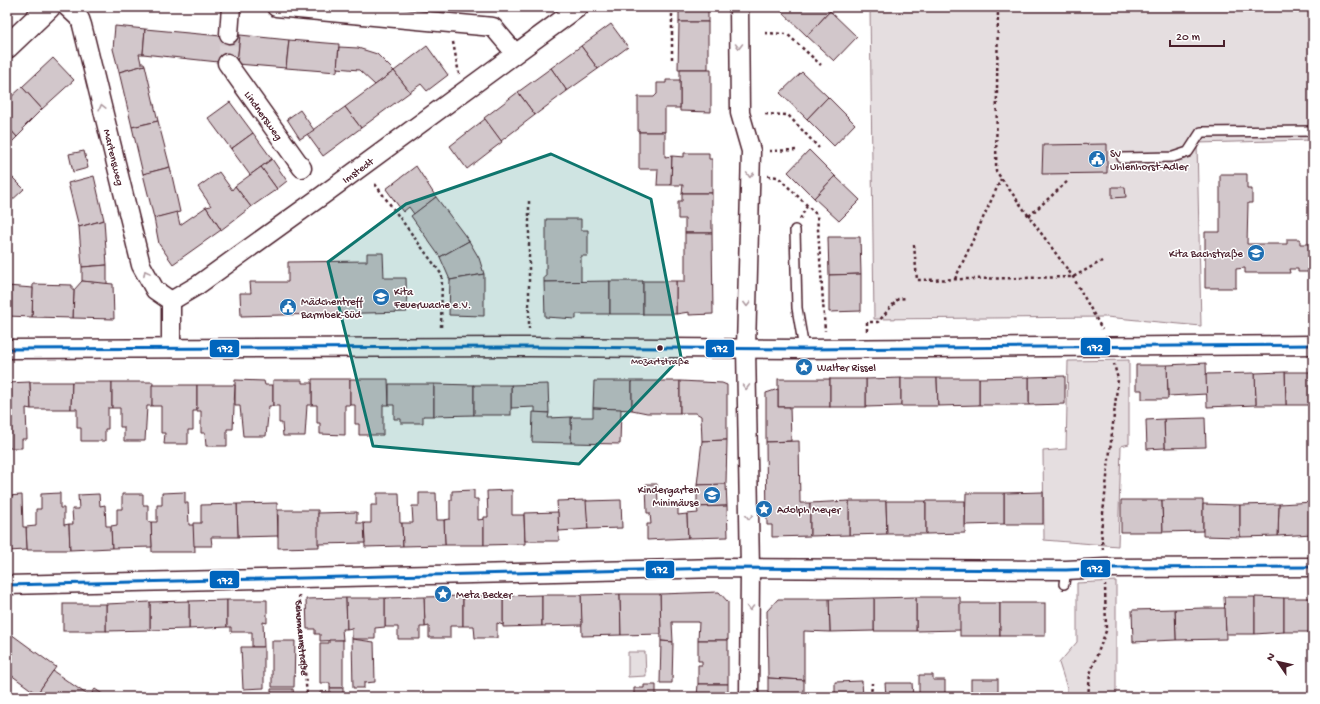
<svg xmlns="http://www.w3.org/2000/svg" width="1320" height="704" font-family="'Gochi Hand',sans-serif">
<rect width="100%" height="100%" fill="#fff"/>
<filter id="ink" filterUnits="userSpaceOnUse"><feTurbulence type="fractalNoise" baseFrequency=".025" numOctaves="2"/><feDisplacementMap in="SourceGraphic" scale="8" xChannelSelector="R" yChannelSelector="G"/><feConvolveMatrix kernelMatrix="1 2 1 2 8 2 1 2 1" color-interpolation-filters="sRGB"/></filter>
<g filter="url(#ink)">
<!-- green -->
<g fill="#e5dee0" stroke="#987e86">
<polygon points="870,7 1313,7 1313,140 1197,143 1201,326 1106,317 874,319"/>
<polygon points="1129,360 1129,444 1121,446 1118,546 1044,540 1043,451 1066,449 1068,361"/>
<polygon points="1116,581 1116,697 1067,697 1067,688 1059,663 1077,642 1077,583"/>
<polygon points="628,652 645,652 646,676 628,677"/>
</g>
<!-- building -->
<g fill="#d2c7cb" stroke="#4a1f2b">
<rect x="679" y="7" width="29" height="15"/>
<polygon points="783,7 825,7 830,11 807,36 780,10"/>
<polygon points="830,11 857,37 834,61 807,36"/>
<polygon points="679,22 708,22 708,69 678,69"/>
<polygon points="611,24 628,47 598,69 581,46"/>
<polygon points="115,26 145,29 143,54 139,54 141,63 144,63 145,65 119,72 113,49"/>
<polygon points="145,29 221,36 221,33 240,35 237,64 143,54"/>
<polygon points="240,35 289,40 286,68 237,64"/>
<polygon points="289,40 339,44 337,72 286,68"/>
<polygon points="427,46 448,75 427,91 421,84 410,92 394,71"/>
<polygon points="581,46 598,69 567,91 551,68"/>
<polygon points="339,47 358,48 377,54 394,71 375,85 359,70 337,68"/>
<polygon points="53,58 74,80 42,109 22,87"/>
<polygon points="145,65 158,121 132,127 119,72"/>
<polygon points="551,68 567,91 535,115 518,92"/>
<polygon points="680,69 711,69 711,112 680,111"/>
<polygon points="394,71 410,92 361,128 345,107"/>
<polygon points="802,72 828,97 807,119 780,93"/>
<polygon points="666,80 680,80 680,108 665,108 665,132 638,132 638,97 654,97 657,94 657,83 666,83"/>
<polygon points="22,87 42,109 23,128 24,130 17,137 7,126 7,101"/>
<polygon points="518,92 535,115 501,141 484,118"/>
<polygon points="828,97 855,124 834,146 807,119"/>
<polygon points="230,102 253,133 231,149 208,118"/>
<polygon points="345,107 361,128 323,156 307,134"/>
<polygon points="300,110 314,130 300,139 287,119"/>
<polygon points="485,119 502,142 467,169 450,146"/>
<polygon points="158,121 170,167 143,174 132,127"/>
<polygon points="7,126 17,137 7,147"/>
<polygon points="639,132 665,132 665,157 672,156 671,185 657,185 658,169 639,169"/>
<polygon points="253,133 272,159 250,175 231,149"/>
<polygon points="1107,144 1107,173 1042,174 1043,145"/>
<polygon points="809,150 835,176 814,198 788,172"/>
<polygon points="84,151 88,168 73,172 69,154"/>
<polygon points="684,153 709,153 709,159 712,159 712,193 682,193 683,185 671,185 672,156 684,157"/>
<polygon points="272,159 287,181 277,189 261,167"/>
<polygon points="416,166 436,197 414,214 409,207 403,212 386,189"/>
<polygon points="170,167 180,212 154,218 143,174"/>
<polygon points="261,167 277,189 251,207 235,186"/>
<polygon points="7,172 24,189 7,205"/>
<polygon points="219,172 232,190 235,186 251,207 221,230 206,207 211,206 198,187"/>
<polygon points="1220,174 1247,174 1247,189 1252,189 1252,203 1248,203 1247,244 1287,244 1287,239 1300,239 1300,244 1313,244 1313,272 1298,272 1298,269 1289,269 1290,273 1245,273 1245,268 1236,269 1236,288 1205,288 1205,232 1220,232"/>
<polygon points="94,176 104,220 79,227 68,183"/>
<polygon points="835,176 860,200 839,221 814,198"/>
<polygon points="1112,187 1125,187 1126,197 1112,198"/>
<polygon points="682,193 712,193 712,233 685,233 685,219 678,219 678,201 682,201"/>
<polygon points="436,197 469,241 440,257 411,216"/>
<polygon points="206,207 221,230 173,264 159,244 154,218 177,212 180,225"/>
<polygon points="546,219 581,219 581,230 588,230 588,256 581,256 581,282 544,282 544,277 546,277"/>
<polygon points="104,220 107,265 82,267 79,227"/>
<polygon points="685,233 712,233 713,314 689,315 689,312 676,314 676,281 685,281"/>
<polygon points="828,237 860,237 861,274 829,275"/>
<polygon points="469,241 479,258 484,274 450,280 440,257"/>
<polygon points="367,253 383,253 384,278 406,278 407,312 241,316 240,293 251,293 250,282 288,282 288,262 367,261"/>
<polygon points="107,265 107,284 82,281 82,267"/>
<polygon points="484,274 484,316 449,315 450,280"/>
<polygon points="861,274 861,311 829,312 829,275"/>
<polygon points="82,281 113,284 114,319 73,318 74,290"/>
<polygon points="610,281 610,314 576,314 576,319 545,317 544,282"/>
<rect x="610" y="281" width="33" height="33"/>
<rect x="643" y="281" width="33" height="33"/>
<polygon points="33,284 72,285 72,290 74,290 73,318 32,317"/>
<polygon points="7,286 33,288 32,317 7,316"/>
<polygon points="1206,363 1207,394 1168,396 1167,365"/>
<polygon points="1136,365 1167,365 1168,399 1142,399 1142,390 1136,390"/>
<polygon points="1285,372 1313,372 1313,405 1286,405"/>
<polygon points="1285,372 1286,405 1256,405 1255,373"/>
<polygon points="1255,373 1256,405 1207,407 1206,374"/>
<polygon points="1065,376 1065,404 1029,405 1029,377"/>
<polygon points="1029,377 1029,405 979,405 979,378"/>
<polygon points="901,378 901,406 866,407 866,379"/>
<polygon points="901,378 937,378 938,406 901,406"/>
<polygon points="937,378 979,378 979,405 938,406"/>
<polygon points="312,379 350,379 350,405 345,405 345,435 320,434 320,423 317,423 317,405 312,405"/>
<polygon points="350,379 388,379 389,405 383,405 383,435 359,435 359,424 355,424 355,405 350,405"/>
<rect x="778" y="379" width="52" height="28"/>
<rect x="830" y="379" width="36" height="28"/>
<polygon points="235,380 264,381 265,385 273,385 273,406 269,406 266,436 243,436 240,406 235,406"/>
<polygon points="273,380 302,380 302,383 312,383 312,405 307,405 305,436 283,436 282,423 279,423 279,406 273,406"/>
<polygon points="594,381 632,381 632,410 593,408"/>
<polygon points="632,381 680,381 680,413 647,413 632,410"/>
<polygon points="680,381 722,383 727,385 727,440 702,441 701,416 696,413 680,413"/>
<polygon points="30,382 31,409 26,408 27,439 22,439 22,448 8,448 7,383"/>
<polygon points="30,382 72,382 71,409 31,409"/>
<polygon points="72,382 112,382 112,408 108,408 108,429 105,429 105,441 81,441 81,428 77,428 77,409 71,409"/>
<polygon points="112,382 153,382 152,406 147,406 145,441 124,441 124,427 120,427 120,408 112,408"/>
<polygon points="389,384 434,384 434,416 423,416 423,423 401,423 401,419 394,419 394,405 389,405"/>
<polygon points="434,384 474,385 474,415 434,416"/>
<polygon points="548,384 549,413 535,413 535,407 511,408 511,385"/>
<polygon points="152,385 197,385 197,411 193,411 193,430 188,430 188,444 164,444 165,433 161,433 161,406 152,406"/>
<polygon points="197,385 235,385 233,429 227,429 227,446 206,446 205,433 201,433 201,411 197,411"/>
<rect x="474" y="385" width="37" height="30"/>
<polygon points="778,389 778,407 790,407 791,441 766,442 766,393"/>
<polygon points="593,408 621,409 620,444 571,443 571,417 593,417"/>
<polygon points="533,412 549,413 548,418 571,417 571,443 532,442"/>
<polygon points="1205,418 1206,447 1165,448 1164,419"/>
<polygon points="1164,419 1165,448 1147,449 1146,420"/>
<polygon points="727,440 726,484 697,485 702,441"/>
<polygon points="799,441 800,503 810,503 810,536 772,537 772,525 767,525 766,442"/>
<polygon points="646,484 657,484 658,503 678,503 678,515 687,514 688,538 647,540 647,524 651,524 650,513 647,513"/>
<polygon points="726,484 727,506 697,507 697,485"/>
<polygon points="474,490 474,499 478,499 478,520 484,519 484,545 445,545 444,520 450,519 450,500 452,500 452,491"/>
<polygon points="512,490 512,515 524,515 525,544 484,545 484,517 488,517 487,491"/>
<polygon points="185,492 185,503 188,503 189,525 194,525 195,552 152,552 151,522 157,522 157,505 162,505 162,493"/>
<polygon points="1043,492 1043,524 1004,524 1004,493"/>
<polygon points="60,493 60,508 64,508 64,525 69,524 70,550 27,550 26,527 36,526 36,509 41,509 41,494"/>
<polygon points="377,493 399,493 400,523 402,523 403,546 365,547 364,523 371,523 371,505 377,505"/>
<polygon points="419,493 436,493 437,520 444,520 445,545 403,546 402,523 413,523 412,506 419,506"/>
<polygon points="966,493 1004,493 1004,524 965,525"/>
<polygon points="99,494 100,506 105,505 106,526 111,526 112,548 70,550 69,524 73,524 72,509 79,509 78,495"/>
<polygon points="122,494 143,494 143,505 148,505 148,522 151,522 152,547 112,548 111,526 117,525 117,509 122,509"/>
<polygon points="22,495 23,527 26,527 27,550 7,551 7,496"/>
<polygon points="587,500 588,529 559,531 557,501"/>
<polygon points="621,500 622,528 588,529 586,501"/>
<polygon points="1121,500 1162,500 1163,532 1121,532"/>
<polygon points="1162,500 1203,500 1203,531 1163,532"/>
<polygon points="849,501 886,501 887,534 849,535"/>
<polygon points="849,501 849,535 810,536 810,503"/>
<polygon points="886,501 926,501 926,534 887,534"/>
<polygon points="926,501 965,501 965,533 926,534"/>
<polygon points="1313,502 1313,534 1278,536 1279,504"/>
<polygon points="277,503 278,536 238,537 237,504"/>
<polygon points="237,504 238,537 211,537 212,546 194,546 193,523 201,523 201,505"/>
<polygon points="1203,504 1240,505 1240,537 1203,536"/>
<polygon points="1279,504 1278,536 1240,537 1240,505"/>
<polygon points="727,506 728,537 688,538 687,514 698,513 697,507"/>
<polygon points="278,510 318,510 319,547 278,548"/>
<polygon points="357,512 357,523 364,523 365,543 318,544 318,513"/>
<polygon points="558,512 559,541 525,541 524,513"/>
<polygon points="719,592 728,602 728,640 698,640 699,622 672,622 673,642 661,641 660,594"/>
<polygon points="620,594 621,635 582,636 581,595"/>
<polygon points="620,594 660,594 661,634 621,635"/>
<polygon points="542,595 542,626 503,627 503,596"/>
<polygon points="542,595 581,595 582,625 542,626"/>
<polygon points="463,596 463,626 450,626 450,638 429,638 429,626 425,627 424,597"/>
<polygon points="463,596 503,596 503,625 497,623 497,638 475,638 474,626 463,626"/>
<polygon points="424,597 425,627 420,627 420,639 398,639 398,627 385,627 385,598"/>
<polygon points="916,597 960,597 961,630 916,631"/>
<polygon points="916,597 916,631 874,631 874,598"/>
<polygon points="1224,597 1255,597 1255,634 1226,634"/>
<polygon points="1255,597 1284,598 1284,632 1255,634"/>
<polygon points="346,598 347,629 342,629 343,640 320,641 320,634 315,634 315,629 307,629 306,599"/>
<polygon points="346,598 385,598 385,627 375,628 375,639 352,639 352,628 347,629"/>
<polygon points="874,598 874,631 830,632 829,599"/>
<rect x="1284" y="598" width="29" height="34"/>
<polygon points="778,599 829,599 830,632 804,631 804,680 768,678 767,611"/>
<polygon points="227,600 227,627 189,629 189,601"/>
<polygon points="227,600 267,600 267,623 263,622 264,647 252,647 252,632 231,632 231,627 227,627"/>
<polygon points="189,601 189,629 150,630 150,602"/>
<polygon points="150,602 150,630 106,631 106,604"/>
<rect x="960" y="603" width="40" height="33"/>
<rect x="1000" y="603" width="45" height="33"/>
<rect x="63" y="604" width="43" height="27"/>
<polygon points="1203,608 1225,608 1226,639 1176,640 1175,609"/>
<polygon points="1175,609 1176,640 1133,642 1132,610"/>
<polygon points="11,634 56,667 37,694 7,672 7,640"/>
<polygon points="352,639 374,642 375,682 364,683 364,688 353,688"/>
<polygon points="329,640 343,640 343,688 330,688 330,683 320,683 320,643 329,643"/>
<polygon points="698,640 728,640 728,684 698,684 698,665 702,665 702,661 698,661"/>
<polygon points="272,641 295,641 294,687 272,687"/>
<polygon points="661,641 673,642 672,683 660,683"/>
<polygon points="241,647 264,647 264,688 243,689"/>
<polygon points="53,671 89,696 89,697 41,697 37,694"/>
<polygon points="919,675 933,675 933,680 945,680 945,697 919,697"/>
<polygon points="768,678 804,680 804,697 768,697"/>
<rect x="971" y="679" width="27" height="18"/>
<polygon points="862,681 863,697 835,697 835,682"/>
<polygon points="885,683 912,683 913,697 886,697"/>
<polygon points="698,684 728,684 728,697 697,697"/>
<polygon points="644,685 656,685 656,697 634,697 634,688 644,688"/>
<polygon points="330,688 343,688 343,697 320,697 320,692 330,692"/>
<polygon points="95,689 107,697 89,697"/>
<polygon points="271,689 293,689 294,697 271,697"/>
<polygon points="474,694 474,697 435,697 435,695"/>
</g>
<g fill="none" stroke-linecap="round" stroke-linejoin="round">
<!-- minor-tunnel -->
<polyline stroke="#dbd2d5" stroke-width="18" stroke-dasharray="18 9" stroke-linecap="butt" points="227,63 229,34"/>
<defs>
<g id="service">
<polyline points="1122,158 1173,157 1188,152 1201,132 1313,131"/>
<polyline points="795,230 797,308 804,349"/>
<polyline points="1064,584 1066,570"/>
</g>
<g id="minor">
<path id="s2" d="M67 7 80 19 82 25 141 265 155 290 171 301"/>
<polyline points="276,7 493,27 515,53"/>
<polyline points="739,7 740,113 751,151 746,348 750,569 749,697"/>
<polyline points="229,34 231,7"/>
<path id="s3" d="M227 63 302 168"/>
<path id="s4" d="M171 301 198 285 323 195 579 7"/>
<polyline points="171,348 171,301"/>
<polyline points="7,349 530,347 804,349 1313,345"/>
<polyline points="7,585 720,568 1066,570 1105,568 1313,567"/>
</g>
<polyline id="tertiary" points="7,47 49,7"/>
</defs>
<!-- service casing -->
<use href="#service" stroke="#4a1f2b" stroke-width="12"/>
<!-- minor casing -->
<use href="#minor" stroke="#4a1f2b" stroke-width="21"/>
<!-- tertiary casing -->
<use href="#tertiary" stroke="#4a1f2b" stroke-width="25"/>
<!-- path -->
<g stroke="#4a1f2b" stroke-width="2.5" stroke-dasharray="3 3" stroke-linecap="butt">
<polyline points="993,7 998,10"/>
<polyline points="998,7 996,171 1073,277 1102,329"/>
<polyline points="765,33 787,34 821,65"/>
<polyline points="453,42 459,74"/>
<polyline points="672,59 672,7"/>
<polyline points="765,114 788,115 819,148"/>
<polyline points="769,151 797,150"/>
<polyline points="768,176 778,177 817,215 825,331"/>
<polyline points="375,184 442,275 441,329"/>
<polyline points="529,201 529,329"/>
<polyline points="1029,216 1068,181"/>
<polyline points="800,219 807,206"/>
<polyline points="914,245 917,280 1073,277 1102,261"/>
<polyline points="955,279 1001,179"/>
<polyline points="867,331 867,322 878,322 898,299 907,298"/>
<polyline points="1103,550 1101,531 1118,379 1114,364"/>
<path id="s1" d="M299 595 307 697"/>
<polyline points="871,697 872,683"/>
<polyline points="960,697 960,692"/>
<polyline points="1088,697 1090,674 1106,631 1105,585"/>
</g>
<!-- service -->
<use href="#service" stroke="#fff" stroke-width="9"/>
<!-- minor -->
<use href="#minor" stroke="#fff" stroke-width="18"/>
<!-- tertiary -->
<use href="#tertiary" stroke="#fff" stroke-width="22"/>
<defs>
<g id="bus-1">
<polyline points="7,349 530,347 804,349 1313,345"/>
<polyline points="7,585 720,568 1066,570 1105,568 1313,567"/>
</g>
</defs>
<!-- bus-1 casing -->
<use href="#bus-1" stroke="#fff" stroke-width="6"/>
<!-- bus-1 -->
<use href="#bus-1" stroke="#0065bd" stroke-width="3"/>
</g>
<!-- one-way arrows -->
<defs><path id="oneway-chevron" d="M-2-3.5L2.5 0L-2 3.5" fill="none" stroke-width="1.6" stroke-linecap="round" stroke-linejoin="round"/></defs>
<g stroke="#ae9aa0">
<use href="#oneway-chevron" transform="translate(739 46) rotate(90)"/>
<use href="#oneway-chevron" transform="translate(102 107) rotate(-104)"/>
<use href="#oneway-chevron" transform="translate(750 175) rotate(92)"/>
<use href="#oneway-chevron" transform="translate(146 273) rotate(-118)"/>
<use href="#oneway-chevron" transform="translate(747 304) rotate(91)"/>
<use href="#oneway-chevron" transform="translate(746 387) rotate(89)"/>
<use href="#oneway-chevron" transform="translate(749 517) rotate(89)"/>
<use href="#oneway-chevron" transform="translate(750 608) rotate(90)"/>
</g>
</g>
<!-- marked area -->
<path fill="#0f766e" fill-opacity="0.2" stroke="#0f766e" stroke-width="3" stroke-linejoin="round" d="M551 154 651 199 681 357 579 464 373 446 328 262 406 204Z"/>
<!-- icons -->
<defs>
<symbol id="civic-disc" viewBox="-11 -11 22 22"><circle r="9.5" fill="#1f6fb2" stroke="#fff"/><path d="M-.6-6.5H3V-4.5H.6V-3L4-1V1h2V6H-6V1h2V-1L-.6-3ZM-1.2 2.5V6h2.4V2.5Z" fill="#fff"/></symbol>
<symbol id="school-disc" viewBox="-11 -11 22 22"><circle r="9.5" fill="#1f6fb2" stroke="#fff"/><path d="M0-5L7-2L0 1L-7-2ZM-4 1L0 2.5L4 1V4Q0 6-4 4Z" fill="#fff"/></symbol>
<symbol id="sight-disc" viewBox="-11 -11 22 22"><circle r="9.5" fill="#1f6fb2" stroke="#fff"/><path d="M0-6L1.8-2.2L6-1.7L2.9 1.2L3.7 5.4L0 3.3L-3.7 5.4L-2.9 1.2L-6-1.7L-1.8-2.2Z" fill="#fff"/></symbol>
</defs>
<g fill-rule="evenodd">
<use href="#civic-disc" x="1087" y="149" width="20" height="20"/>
<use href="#school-disc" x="1246" y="243" width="20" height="20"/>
<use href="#school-disc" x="371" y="287" width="20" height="20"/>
<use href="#civic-disc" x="278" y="297" width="20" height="20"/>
<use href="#sight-disc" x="794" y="357" width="20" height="20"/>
<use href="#school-disc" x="702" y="485" width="20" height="20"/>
<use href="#sight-disc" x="754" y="499" width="20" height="20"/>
<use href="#sight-disc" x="433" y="584" width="20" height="20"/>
</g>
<!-- markers -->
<circle fill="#4a1f2b" stroke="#fff" stroke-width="1.5" cx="660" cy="348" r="3.5"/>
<g text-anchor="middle" stroke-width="3" stroke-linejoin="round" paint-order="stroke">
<!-- bus labels -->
<g font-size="10" fill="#4a1f2b" stroke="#fff">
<text x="660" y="364">Mozartstraße</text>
</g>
<!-- street labels -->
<g font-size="11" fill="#4a1f2b" stroke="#fff">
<text dy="4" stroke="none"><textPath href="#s3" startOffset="64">Lindnersweg</textPath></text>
<text dy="4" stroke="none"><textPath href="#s2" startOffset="160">Martensweg</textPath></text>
<text dy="4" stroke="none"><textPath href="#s4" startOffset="228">Imstedt</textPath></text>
<text dy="4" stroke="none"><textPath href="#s1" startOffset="43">Schumannstraße</textPath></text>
</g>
<!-- poi labels -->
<g font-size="11" fill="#4a1f2b" stroke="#fff" text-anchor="start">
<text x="1110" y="157">SV<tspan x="1110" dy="13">Uhlenhorst-Adler</tspan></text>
<text x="1243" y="257" text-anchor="end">Kita Bachstraße</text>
<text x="394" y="295">Kita<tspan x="394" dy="13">Feuerwache e.V.</tspan></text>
<text x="301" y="305">Mädchentreff<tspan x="301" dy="13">Barmbek-Süd</tspan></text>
<text x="817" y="371">Walter Rissel</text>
<text x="699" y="493" text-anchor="end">Kindergarten<tspan x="699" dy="13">Minimäuse</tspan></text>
<text x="777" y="513">Adolph Meyer</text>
<text x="456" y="598">Meta Becker</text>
</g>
</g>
<g stroke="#fff" stroke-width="1.5">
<rect x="1080" y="337" width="31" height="19" rx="4" fill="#0065bd"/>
<rect x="209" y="339" width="31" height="19" rx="4" fill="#0065bd"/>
<rect x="705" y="339" width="30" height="19" rx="4" fill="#0065bd"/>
<rect x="1080" y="559" width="31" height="19" rx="4" fill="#0065bd"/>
<rect x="645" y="560" width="30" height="19" rx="4" fill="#0065bd"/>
<rect x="209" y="570" width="31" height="19" rx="4" fill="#0065bd"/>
</g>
<g font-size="11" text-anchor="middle" font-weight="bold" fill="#fff">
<text x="1095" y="351">172</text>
<text x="225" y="352">172</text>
<text x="720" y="352">172</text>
<text x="1095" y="572">172</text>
<text x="660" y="573">172</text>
<text x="225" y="584">172</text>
</g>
<!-- margin -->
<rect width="1320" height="704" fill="none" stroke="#fff" stroke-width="24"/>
<rect x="12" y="12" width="1296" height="680" fill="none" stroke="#4a1f2b" stroke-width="1.5" filter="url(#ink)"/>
<!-- north arrow -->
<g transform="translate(1278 662) rotate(304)" stroke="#ffffff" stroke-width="3" paint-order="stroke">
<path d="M0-3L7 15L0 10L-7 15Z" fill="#4a1f2b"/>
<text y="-6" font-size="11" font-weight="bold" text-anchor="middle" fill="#4a1f2b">N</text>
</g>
<!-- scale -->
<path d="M1170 40v6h54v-6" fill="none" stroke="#4a1f2b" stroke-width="2"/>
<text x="1176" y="40" font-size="12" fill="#4a1f2b" stroke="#ffffff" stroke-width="3" paint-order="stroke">20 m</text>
</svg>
